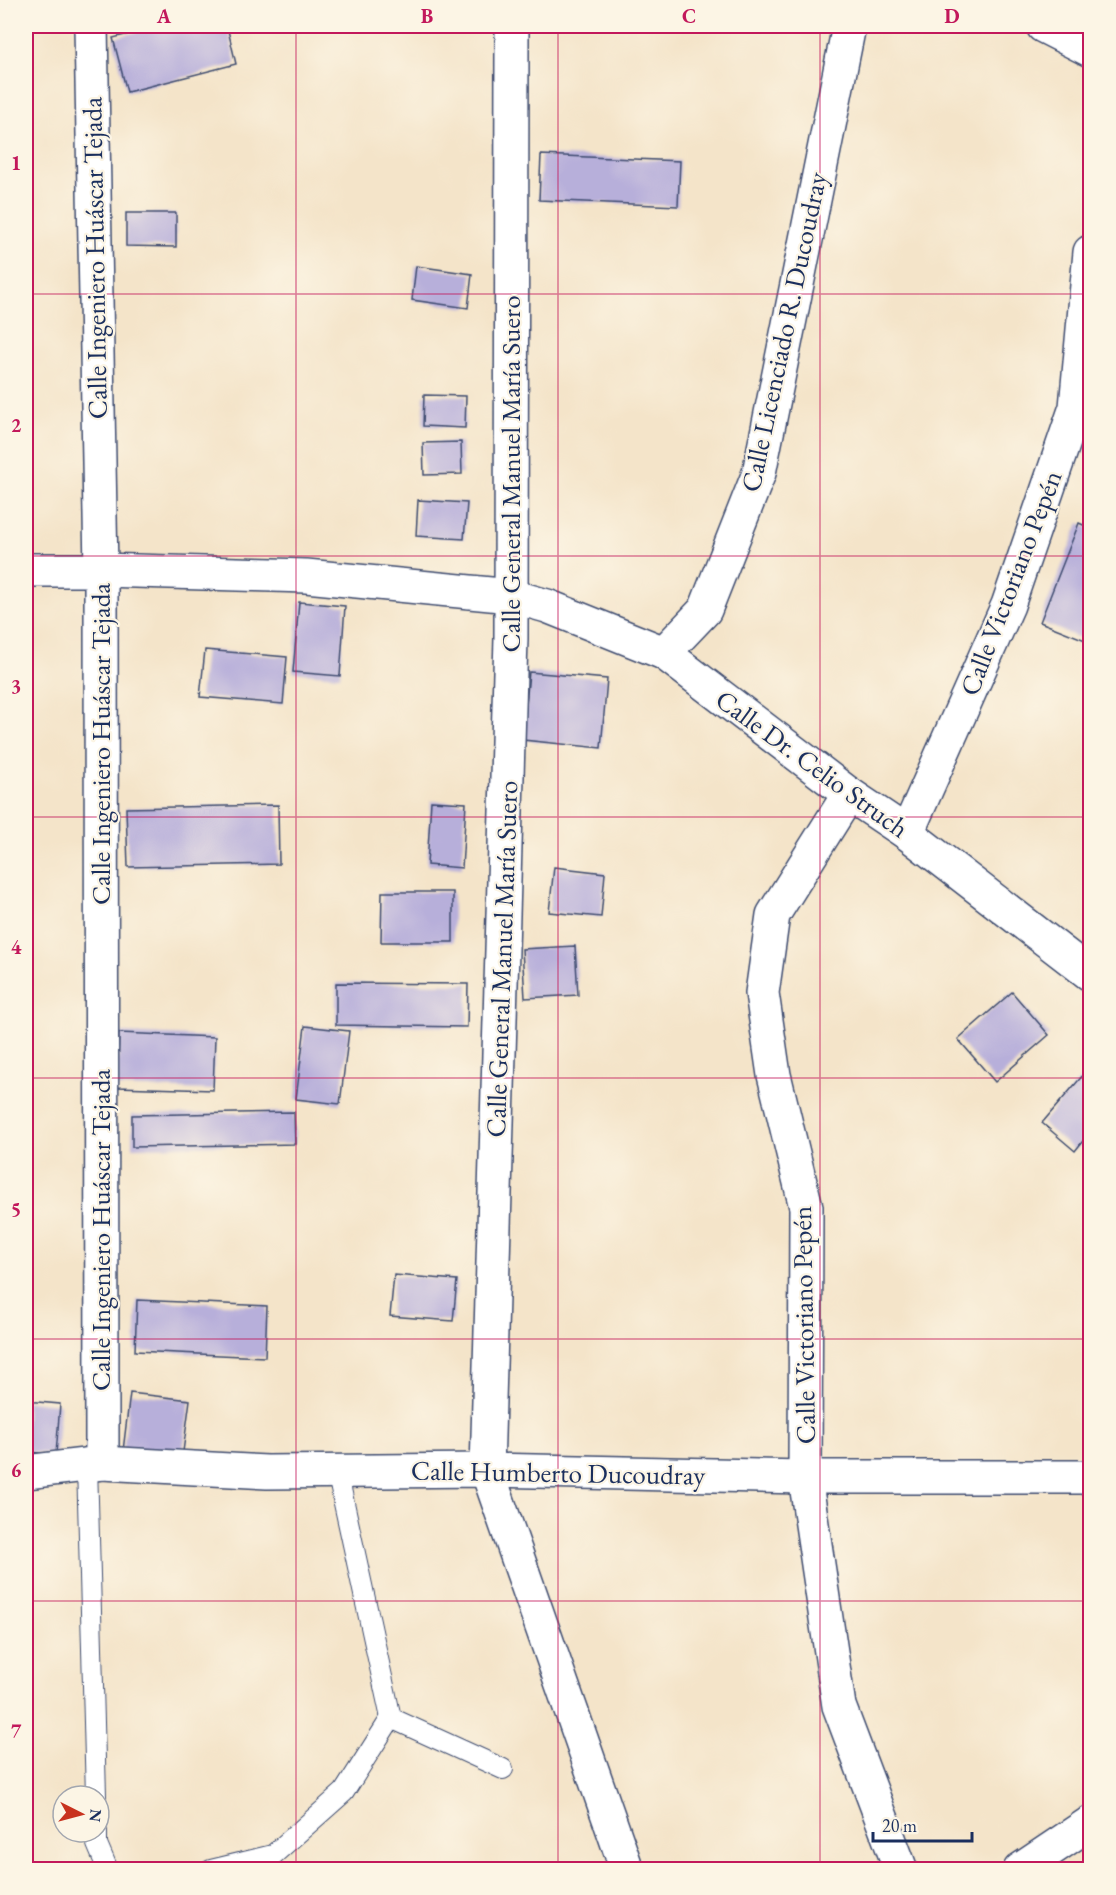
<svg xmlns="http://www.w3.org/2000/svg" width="1116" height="1895" font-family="'EB Garamond',serif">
<rect width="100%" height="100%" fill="#fcf5e5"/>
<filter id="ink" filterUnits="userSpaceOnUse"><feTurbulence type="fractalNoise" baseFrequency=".0167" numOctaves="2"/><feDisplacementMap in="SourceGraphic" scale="12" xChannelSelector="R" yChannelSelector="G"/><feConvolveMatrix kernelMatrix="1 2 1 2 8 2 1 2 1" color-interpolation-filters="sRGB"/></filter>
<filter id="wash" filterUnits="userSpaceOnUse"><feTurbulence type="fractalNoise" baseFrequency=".008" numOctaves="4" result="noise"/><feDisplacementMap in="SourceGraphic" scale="24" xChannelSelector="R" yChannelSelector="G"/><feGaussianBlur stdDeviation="1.35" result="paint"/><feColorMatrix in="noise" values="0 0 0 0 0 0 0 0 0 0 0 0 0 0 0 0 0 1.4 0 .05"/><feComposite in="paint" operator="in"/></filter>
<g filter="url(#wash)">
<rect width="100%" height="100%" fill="#f4e4c9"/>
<g id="blocks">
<!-- building -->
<g fill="#b7afda">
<polygon points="161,26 227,26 236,64 127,92 113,38"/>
<polygon points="541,155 680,161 678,206 539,200"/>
<polygon points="126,213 176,213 176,247 126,246"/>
<polygon points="416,266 472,274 468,308 412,300"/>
<polygon points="424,395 466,396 465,428 423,426"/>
<polygon points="461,442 462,474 424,475 423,443"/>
<polygon points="418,500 467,503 464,539 416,536"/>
<polygon points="1079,523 1090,528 1090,642 1040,622"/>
<polygon points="299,602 345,606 340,676 293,672"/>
<polygon points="205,650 287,657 283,704 200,697"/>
<polygon points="529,672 607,679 601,748 523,740"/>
<polygon points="431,801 466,803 462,868 427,865"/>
<polygon points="278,805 279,864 128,867 126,808"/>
<polygon points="554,867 605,873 601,917 549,912"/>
<polygon points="382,892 453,892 453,942 381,942"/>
<polygon points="575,946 578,995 525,998 522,949"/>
<polygon points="336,983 468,984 467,1027 336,1025"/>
<polygon points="1012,992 1049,1035 995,1082 958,1039"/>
<polygon points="305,1026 349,1031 340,1104 296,1099"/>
<polygon points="119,1033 215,1037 213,1090 117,1087"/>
<polygon points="1090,1067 1090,1132 1075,1151 1042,1123"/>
<polygon points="294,1112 295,1144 132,1147 132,1115"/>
<polygon points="394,1275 457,1280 453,1321 390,1316"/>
<polygon points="137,1300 267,1306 265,1357 135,1351"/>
<polygon points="130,1393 190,1400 182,1459 123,1451"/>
<polygon points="26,1401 60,1404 56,1454 26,1452"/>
</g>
</g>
</g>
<g filter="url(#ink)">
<use href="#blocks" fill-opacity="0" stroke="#3c4a6e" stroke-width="1.5"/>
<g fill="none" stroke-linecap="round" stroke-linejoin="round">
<defs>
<g id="service">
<polyline points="87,1464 96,1796"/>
<polyline points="337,1471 391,1718 503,1769"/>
<polyline points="97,1832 97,1844 108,1870"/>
<polyline points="211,1870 273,1855 344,1792 391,1718"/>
</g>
<g id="minor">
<polyline points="512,26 511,638 487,1470 627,1870"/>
<polyline points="1043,26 1090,50"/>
<polyline points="26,570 101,570 306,576 511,596 547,606 664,653 849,794 907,833 1090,974"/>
<polyline points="664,653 705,610 759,473 849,26"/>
<polyline points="849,794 773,915 762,993 774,1075 806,1207 805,1477 839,1706 901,1870"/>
<polyline points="907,833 1008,605 1076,407 1090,252"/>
<polyline points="102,1463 267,1472 487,1470 805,1477 1090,1477"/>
<polyline points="1020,1870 1090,1823"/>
</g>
<polyline id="secondary" points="26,1472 102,1463 101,570 91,26"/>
</defs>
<!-- service casing -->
<use href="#service" stroke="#3c4a6e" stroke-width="22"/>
<!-- minor casing -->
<use href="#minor" stroke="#3c4a6e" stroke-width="36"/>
<!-- secondary casing -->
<use href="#secondary" stroke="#3c4a6e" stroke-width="36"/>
<!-- service -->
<use href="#service" stroke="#fff" stroke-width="20"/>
<!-- minor -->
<use href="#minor" stroke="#fff" stroke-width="33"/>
<!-- secondary -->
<use href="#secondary" stroke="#fff" stroke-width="33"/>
</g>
</g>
<!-- grid -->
<path fill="none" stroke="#c2185b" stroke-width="1.5" stroke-opacity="0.55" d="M296 26V1870M558 26V1870M820 26V1870M26 294H1090M26 556H1090M26 817H1090M26 1078H1090M26 1339H1090M26 1601H1090"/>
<g text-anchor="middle" stroke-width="4.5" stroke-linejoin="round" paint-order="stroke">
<!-- street labels -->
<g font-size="27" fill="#1b2f5e" stroke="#fcf5e5">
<text transform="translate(95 258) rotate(-91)" y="9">Calle Ingeniero Huáscar Tejada</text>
<text transform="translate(784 332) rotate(-78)" y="9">Calle Licenciado R. Ducoudray</text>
<text transform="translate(511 474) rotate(-90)" y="9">Calle General Manuel María Suero</text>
<text transform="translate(1011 583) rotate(-69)" y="9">Calle Victoriano Pepén</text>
<text transform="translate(101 744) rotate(-90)" y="9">Calle Ingeniero Huáscar Tejada</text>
<text transform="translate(812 764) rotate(36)" y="9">Calle Dr. Celio Struch</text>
<text transform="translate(502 959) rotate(-88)" y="9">Calle General Manuel María Suero</text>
<text transform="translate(101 1230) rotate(-90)" y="9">Calle Ingeniero Huáscar Tejada</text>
<text transform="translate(804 1325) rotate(-91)" y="9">Calle Victoriano Pepén</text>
<text transform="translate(558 1473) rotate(1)" y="9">Calle Humberto Ducoudray</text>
</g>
</g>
<!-- margin -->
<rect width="1116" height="1895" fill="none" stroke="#fcf5e5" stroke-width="66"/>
<!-- north arrow -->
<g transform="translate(81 1814) rotate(96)"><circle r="28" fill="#fcf5e5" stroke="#a2a6af" stroke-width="1.5"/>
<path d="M0-4.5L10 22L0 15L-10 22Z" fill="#c8321e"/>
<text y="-9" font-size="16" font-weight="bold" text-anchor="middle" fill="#1b2f5e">N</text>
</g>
<!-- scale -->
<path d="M873 1832v9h99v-9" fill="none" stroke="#1b2f5e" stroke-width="3"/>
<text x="882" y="1832" font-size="18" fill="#1b2f5e" stroke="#fcf5e5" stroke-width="4.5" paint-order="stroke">20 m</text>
<rect x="33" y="33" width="1050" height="1829" fill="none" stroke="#c2185b" stroke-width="2"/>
<g font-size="20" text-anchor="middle" font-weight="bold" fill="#c2185b">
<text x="164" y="23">A</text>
<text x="427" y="23">B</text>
<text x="689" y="23">C</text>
<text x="952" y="23">D</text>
<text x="16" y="170">1</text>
<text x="16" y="432">2</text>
<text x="16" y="693">3</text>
<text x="16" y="954">4</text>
<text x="16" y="1216">5</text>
<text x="16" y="1477">6</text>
<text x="16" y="1738">7</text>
</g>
</svg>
